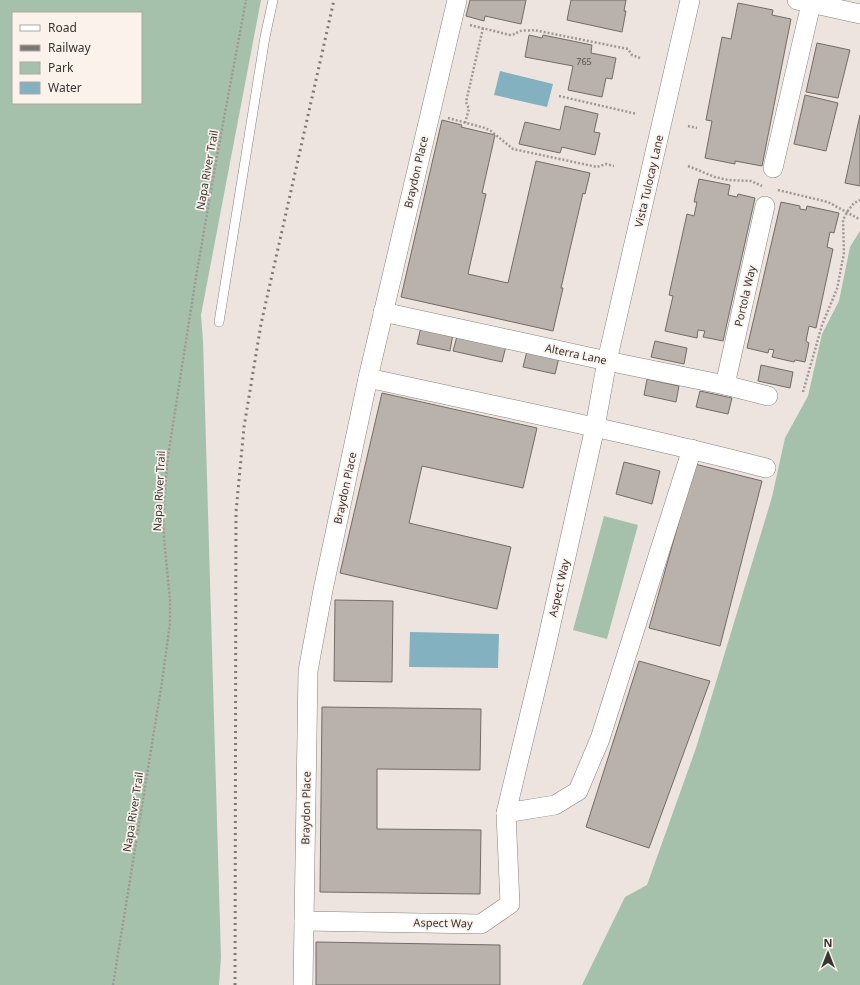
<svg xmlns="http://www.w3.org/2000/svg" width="860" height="985" font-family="'Noto Sans',sans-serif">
<rect width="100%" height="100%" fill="#eee4df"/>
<!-- green -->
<g fill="#a5c1ab" fill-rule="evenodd">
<path d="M0 0H261L201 315 203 341 221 957 219 985H0ZM13 13H141V103H13Z"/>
<polygon points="860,231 860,985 582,985 625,897 647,885 696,748 772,497 785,438 808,396 822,334 839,301 850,247"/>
<polygon points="604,516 638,525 607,639 573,630"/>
</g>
<!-- water -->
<g fill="#83b1c0">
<polygon points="500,71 553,84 547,107 494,95"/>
<polygon points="410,632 499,634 498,668 409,667"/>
</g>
<!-- building -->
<g fill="#b9b1ab" stroke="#726b66">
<polygon points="470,0 526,0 521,24 485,16 484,21 466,16"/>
<polygon points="571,0 626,0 624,11 626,11 622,32 567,20"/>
<polygon points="738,3 773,10 772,15 791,19 762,166 735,161 735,164 705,158 712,121 706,120 722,37 731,39"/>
<polygon points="529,35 542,38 543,35 592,45 591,53 616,58 612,79 606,78 602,97 568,90 573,66 525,57"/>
<polygon points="817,43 850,50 838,98 806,92"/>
<polygon points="805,95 838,103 826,151 794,144"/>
<polygon points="565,106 598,114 594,132 600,133 595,155 562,147 560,153 519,144 525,122 560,130"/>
<polygon points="860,115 860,186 845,183"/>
<polygon points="442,120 462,125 461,127 495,135 482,193 486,194 468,274 508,283 536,161 590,173 585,194 583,193 561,288 563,288 553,331 401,297"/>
<polygon points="699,179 730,185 728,195 737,197 738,194 755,198 723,341 703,337 705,331 698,330 697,338 665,331 673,296 669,295 687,214 694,216 697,202 694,202"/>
<polygon points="781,202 800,206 800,209 806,210 807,206 839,213 834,233 830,232 827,247 833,249 816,328 809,326 806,341 809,343 805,362 795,360 794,362 772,357 774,350 769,349 768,353 747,348"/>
<polygon points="421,327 453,334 450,351 417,344"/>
<polygon points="457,336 506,346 502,362 453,351"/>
<polygon points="655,341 687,348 684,364 651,357"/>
<polygon points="527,351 559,358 555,374 523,367"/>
<polygon points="761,365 793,372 790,388 758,381"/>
<polygon points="647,379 679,386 676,402 644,395"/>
<polygon points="700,391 732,398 728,414 696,407"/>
<polygon points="382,393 537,428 523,488 422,466 409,523 511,547 497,609 340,573"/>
<polygon points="624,462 660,471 652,504 616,494"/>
<polygon points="695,464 762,481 720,646 649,628"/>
<polygon points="335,600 393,601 392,682 334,681"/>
<polygon points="639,661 710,681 649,848 586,827"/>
<polygon points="322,707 481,709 480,770 377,769 377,829 481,830 480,894 320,892"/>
<polygon points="316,942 500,945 500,985 316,985"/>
</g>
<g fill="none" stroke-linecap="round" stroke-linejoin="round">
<defs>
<polyline id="lane" points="219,322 265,37 273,0"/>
<g id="street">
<polyline points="690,0 607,361 595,427 544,655 506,813 555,805 578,791 600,739 692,449"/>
<polyline points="797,0 860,14"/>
<polyline points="773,168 811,4"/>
<polyline points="383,312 607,361 725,385 768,396"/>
<path d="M368 378C501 407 634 434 766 468"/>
<polyline points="725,385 765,206"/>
<polyline points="304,921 481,924 510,904 506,813"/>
<polyline points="303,985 308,671 323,590 368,378 457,0"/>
</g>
</defs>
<!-- lane casing -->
<use href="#lane" stroke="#89817c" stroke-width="10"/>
<!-- street casing -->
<use href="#street" stroke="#89817c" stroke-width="20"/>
<!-- path -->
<g stroke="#9f9794" stroke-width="2.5" stroke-dasharray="2 2" stroke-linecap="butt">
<path d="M470 25 510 35C514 35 516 33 520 31 523 30 530 31 534 30L628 49 632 55 640 58"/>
<polyline points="559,96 637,114"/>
<polyline points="448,118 485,128 491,131 513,149 597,167 606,164 614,166"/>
<polyline points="465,123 469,109 466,102 483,28"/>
<polyline points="688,126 697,128"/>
<polyline points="688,166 715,177 728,180 751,181 762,186"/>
<polyline points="778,190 828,202 859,219"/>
<polyline points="803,392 822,325 837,289 844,253 843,220 847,212 854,203 860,200"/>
<polyline points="113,985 162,682 170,623 170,600 164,538 163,516 167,463 195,283 217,156 246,0"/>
</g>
<!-- lane -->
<use href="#lane" stroke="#fff" stroke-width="9"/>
<!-- street -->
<use href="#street" stroke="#fff" stroke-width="19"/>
<!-- rail -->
<polyline stroke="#7e7875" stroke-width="3" stroke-dasharray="2 4" stroke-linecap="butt" points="235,985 236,512 244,427 261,324 334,0"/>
</g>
<g text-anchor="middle" stroke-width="3.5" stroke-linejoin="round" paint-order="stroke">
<!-- number labels -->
<g font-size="9" fill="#585350">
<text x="584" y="65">765</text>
</g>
<!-- street labels -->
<g font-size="11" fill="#383432" stroke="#fbf2ec">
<text transform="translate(207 170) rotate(-80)" y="4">Napa River Trail</text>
<text transform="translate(416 172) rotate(-77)" y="4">Braydon Place</text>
<text transform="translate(649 181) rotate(-77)" y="4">Vista Tulocay Lane</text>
<text transform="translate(745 296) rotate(-77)" y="4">Portola Way</text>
<text transform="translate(576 354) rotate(12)" y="4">Alterra Lane</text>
<text transform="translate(345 488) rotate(-78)" y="4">Braydon Place</text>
<text transform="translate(159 491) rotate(-87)" y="4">Napa River Trail</text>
<text transform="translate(559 588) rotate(-77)" y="4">Aspect Way</text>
<text transform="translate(306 808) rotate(-89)" y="4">Braydon Place</text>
<text transform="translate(133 812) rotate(-81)" y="4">Napa River Trail</text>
<text transform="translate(443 923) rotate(1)" y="4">Aspect Way</text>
</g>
</g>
<!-- legend -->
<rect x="12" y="12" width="130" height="92" fill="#fbf2ec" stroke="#ada6a2"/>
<rect x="20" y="25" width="20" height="6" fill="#ffffff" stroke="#ada6a2"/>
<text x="48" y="32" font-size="12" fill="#383432">Road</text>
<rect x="20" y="45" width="20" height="6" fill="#7e7875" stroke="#ada6a2"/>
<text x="48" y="52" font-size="12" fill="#383432">Railway</text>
<rect x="20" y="62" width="20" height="12" fill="#a5c1ab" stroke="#ada6a2"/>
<text x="48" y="72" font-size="12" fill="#383432">Park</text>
<rect x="20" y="82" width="20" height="12" fill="#83b1c0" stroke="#ada6a2"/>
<text x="48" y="92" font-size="12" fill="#383432">Water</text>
<!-- north arrow -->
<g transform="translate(828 953)" stroke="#fbf2ec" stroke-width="3" paint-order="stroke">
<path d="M0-3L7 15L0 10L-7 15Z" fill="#383432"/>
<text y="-6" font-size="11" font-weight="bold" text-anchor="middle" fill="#383432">N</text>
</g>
</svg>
